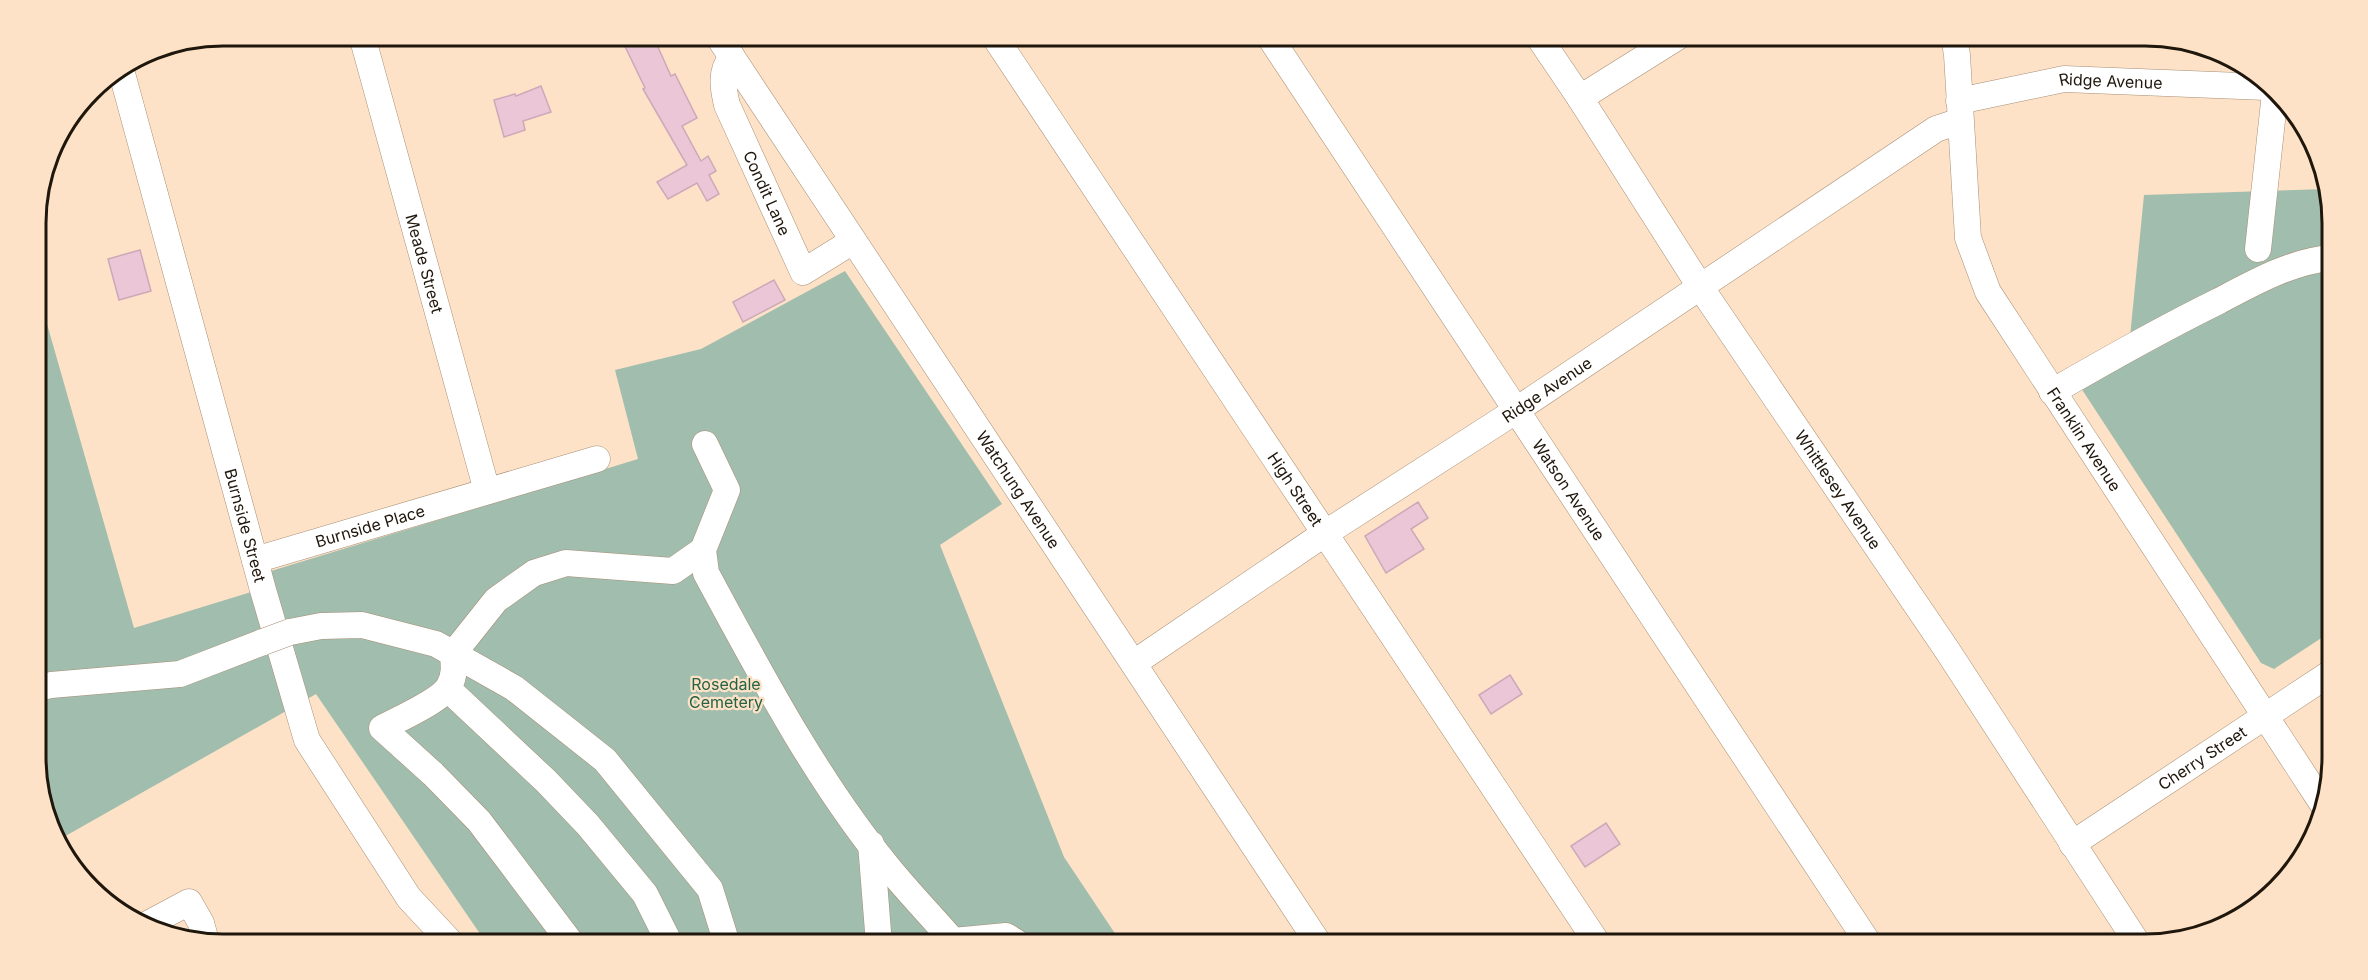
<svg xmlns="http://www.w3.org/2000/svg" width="2368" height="980" font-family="Inter,sans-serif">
<rect width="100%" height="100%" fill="#fde2c7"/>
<!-- green -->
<g fill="#a1bdad">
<polygon points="2328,189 2330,199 2332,631 2274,669 2261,663 2079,385 2130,337 2144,195"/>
<polygon points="845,271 1002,504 940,545 1064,857 1122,944 487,944 316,694 62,838 40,792 37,289 134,628 274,585 271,571 638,459 615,370 701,349"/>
</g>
<!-- building -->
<g fill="#eac6d6" stroke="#cca9b9" stroke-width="1.5">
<polygon points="620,36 653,36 671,76 675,74 697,118 682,126 701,161 708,156 716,171 709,175 719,194 707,201 697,183 668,199 657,182 687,165 643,89 645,88"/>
<polygon points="541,86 551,112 523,121 525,130 504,137 494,100 515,94 516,96"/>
<polygon points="140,250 151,291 119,300 108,259"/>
<polygon points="774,280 785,300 743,322 733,302"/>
<polygon points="1418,502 1428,518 1411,529 1424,549 1386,573 1365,536"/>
<polygon points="1510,675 1522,694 1491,714 1479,695"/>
<polygon points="1606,823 1620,844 1585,867 1571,846"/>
</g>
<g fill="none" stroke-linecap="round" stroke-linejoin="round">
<defs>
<g id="minor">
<path id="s1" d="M362 36 487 491"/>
<path id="s2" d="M718 36 1319 944"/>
<path id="s3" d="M994 36 1598 944"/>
<path id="s4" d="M1269 36 1869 944"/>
<path id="s5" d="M1538 36 1580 98 1701 288 1947 650 2138 944"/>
<path id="s6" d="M1954 36 1957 55 1968 238 1988 292 2324 806"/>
<path id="s7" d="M732 57C720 71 723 88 727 105L803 272 853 241"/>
<path id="s8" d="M121 70 263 590 307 740 409 898 452 944"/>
<polyline points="1580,98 1679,36"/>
<path id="s9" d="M1959 101 2064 79 2266 87"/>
<polyline points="2258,249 2275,93"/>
<path d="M2052 392C2107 360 2162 329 2219 301 2253 283 2292 261 2331 258"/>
<path d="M705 444 727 490 703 550 706 573C760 673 819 785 892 872 912 896 933 918 953 941"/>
<path id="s10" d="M255 560 597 459"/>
<polyline points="290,632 321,626 362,625 436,644 514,688 605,760 710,889 727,944"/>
<path id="s11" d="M1134 663 1324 534 1500 421 1936 129 1960 121"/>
<polyline points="39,688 51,685 180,674 263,642"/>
<polyline points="448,689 546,781 588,825 645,894 670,944"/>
<polyline points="871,844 879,944"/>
<path id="s12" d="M2072 844 2332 672"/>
<polyline points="148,924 189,902 201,923 206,941"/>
<path d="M572 944 479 821 433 774 382 728C397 720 442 700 449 686 455 676 454 666 453 654L496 600 534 573 566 563 673 571 703 550"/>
<polyline points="948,944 953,941 1006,936 1019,944"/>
</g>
</defs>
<!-- minor casing -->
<use href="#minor" stroke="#a78e75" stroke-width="27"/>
<!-- minor -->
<use href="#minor" stroke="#fff" stroke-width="26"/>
<defs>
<polyline id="minor-bridge" points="263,642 290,632"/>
</defs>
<!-- minor-bridge casing -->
<use href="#minor-bridge" stroke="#a78e75" stroke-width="27" stroke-linecap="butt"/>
<!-- minor-bridge -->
<use href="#minor-bridge" stroke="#fff" stroke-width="26"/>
</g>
<g text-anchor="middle" stroke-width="4.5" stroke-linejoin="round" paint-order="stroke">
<!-- street labels -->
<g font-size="16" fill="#1f160c" stroke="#fde2c7">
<text dy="6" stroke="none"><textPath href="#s9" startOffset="154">Ridge Avenue</textPath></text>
<text dy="6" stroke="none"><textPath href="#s7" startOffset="147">Condit Lane</textPath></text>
<text dy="6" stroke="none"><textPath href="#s1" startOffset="236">Meade Street</textPath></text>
<text dy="6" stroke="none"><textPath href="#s11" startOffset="495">Ridge Avenue</textPath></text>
<text dy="6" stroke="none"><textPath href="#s6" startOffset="436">Franklin Avenue</textPath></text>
<text dy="6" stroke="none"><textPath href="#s2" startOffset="544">Watchung Avenue</textPath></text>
<text dy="6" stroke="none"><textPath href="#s4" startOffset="544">Watson Avenue</textPath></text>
<text dy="6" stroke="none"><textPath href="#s5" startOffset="544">Whittlesey Avenue</textPath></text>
<text dy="6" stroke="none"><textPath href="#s3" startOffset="544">High Street</textPath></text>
<text dy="6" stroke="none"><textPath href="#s10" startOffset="120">Burnside Place</textPath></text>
<text dy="6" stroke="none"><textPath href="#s8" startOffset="472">Burnside Street</textPath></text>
<text dy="6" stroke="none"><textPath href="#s12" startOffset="156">Cherry Street</textPath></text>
</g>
<!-- park labels -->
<g font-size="16" fill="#246346" stroke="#fde2c7">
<text x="726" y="690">Rosedale<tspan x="726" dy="18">Cemetery</tspan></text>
</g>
</g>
<!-- crop -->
<path d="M0 0H2368V980H0ZM223 46H2145A177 177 0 0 1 2322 223V757A177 177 0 0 1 2145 934H223A177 177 0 0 1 46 757V223A177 177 0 0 1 223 46Z" fill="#fde2c7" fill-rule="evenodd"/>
<path fill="none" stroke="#1f160c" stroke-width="3" d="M223 46H2145A177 177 0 0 1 2322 223V757A177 177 0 0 1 2145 934H223A177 177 0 0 1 46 757V223A177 177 0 0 1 223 46Z"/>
</svg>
